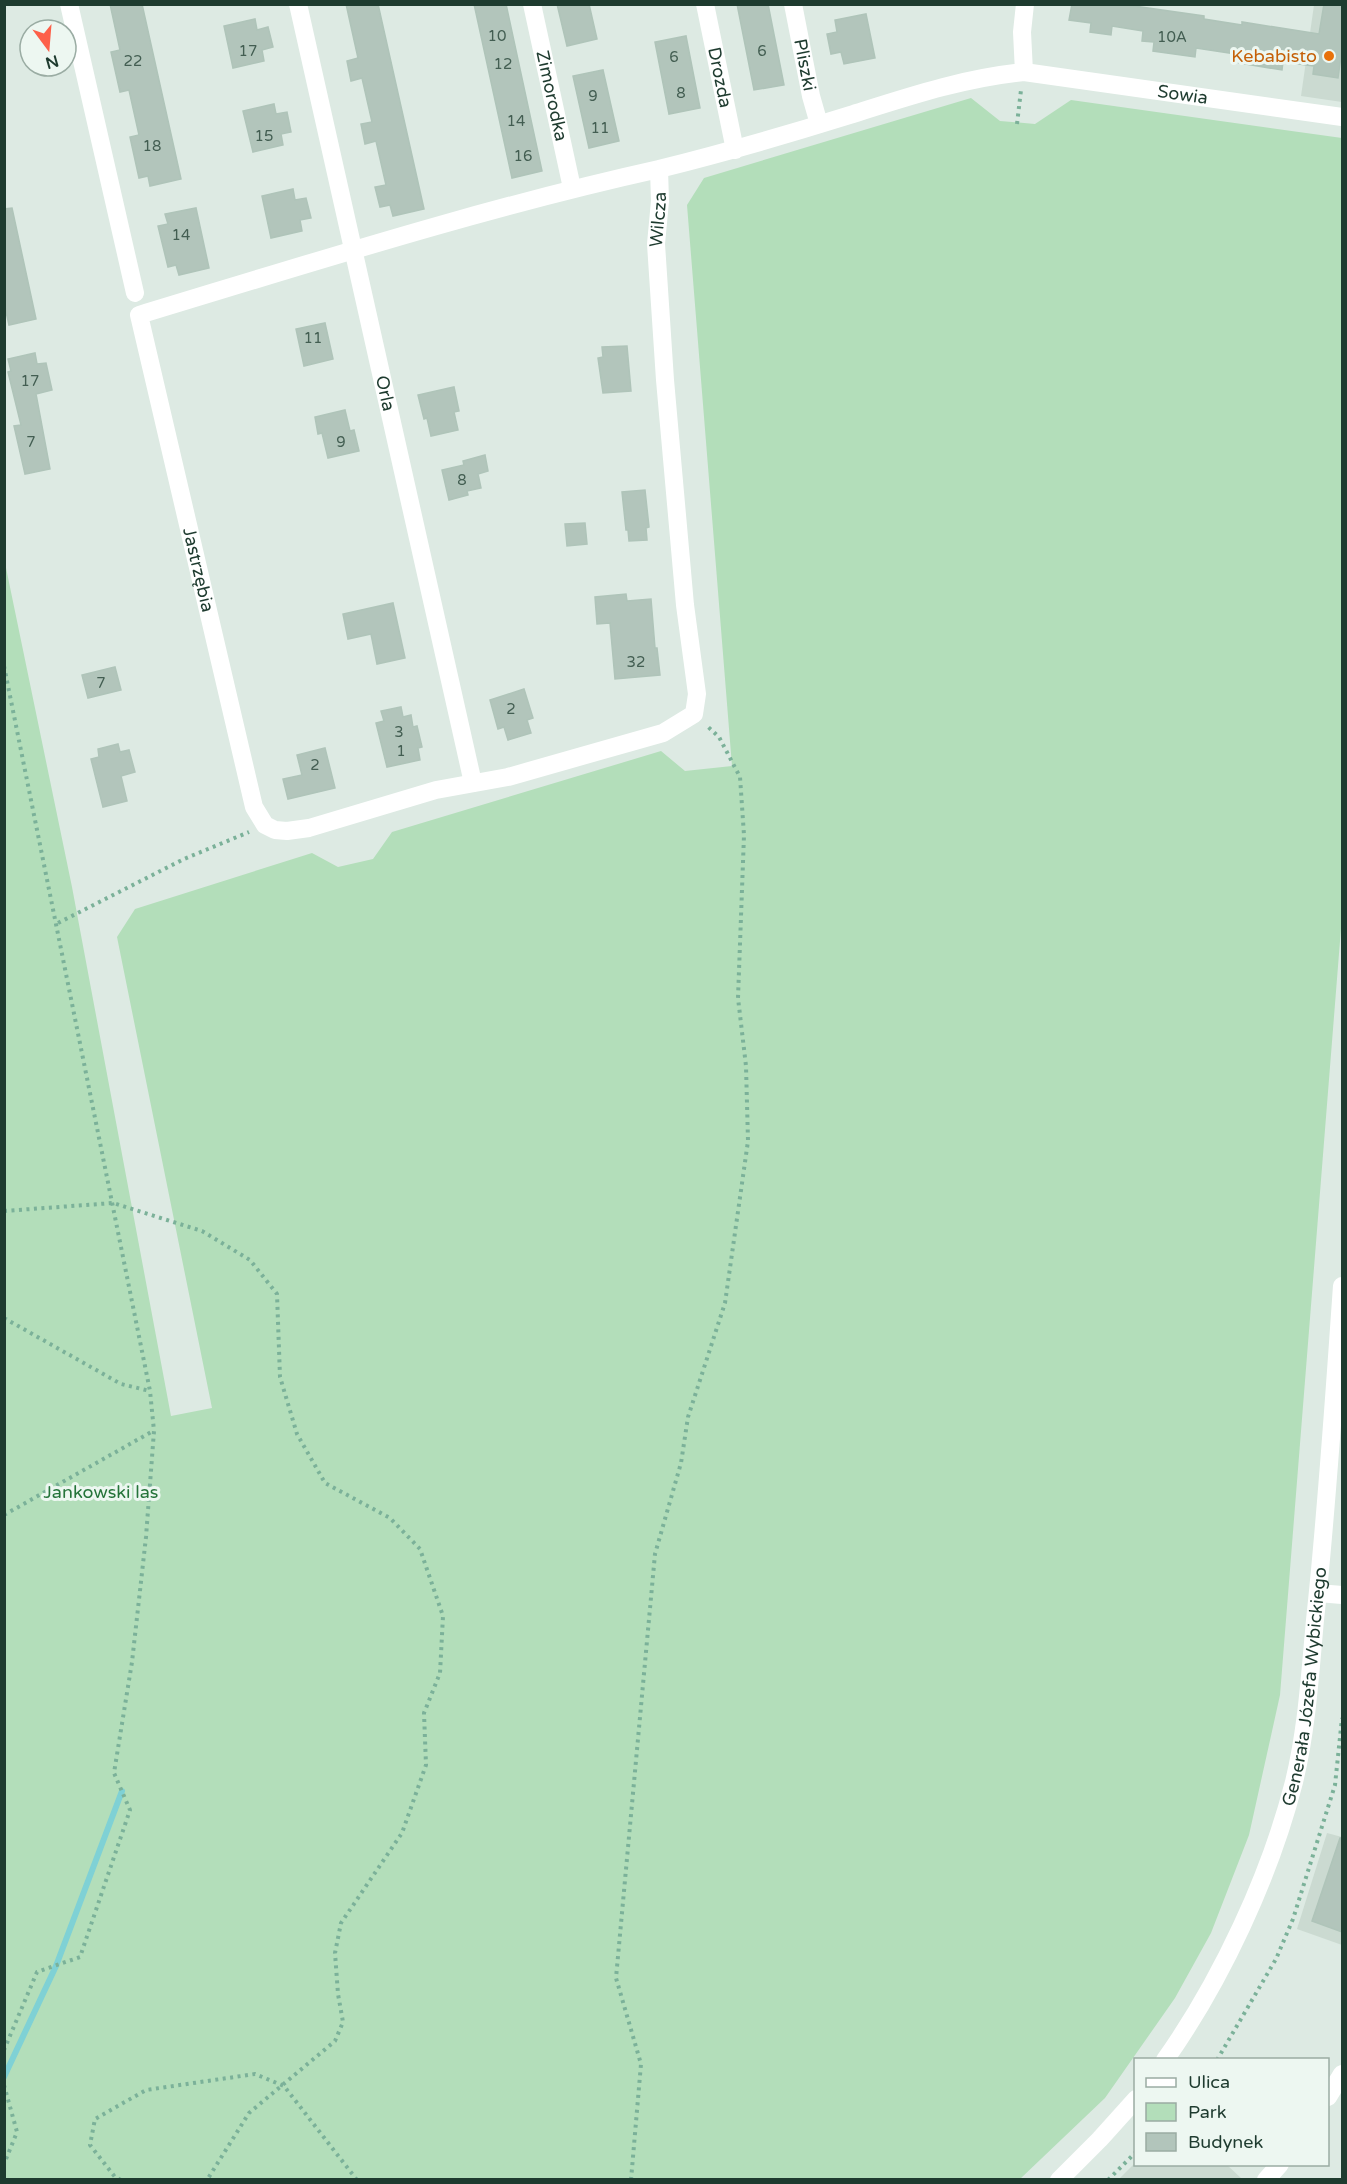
<svg xmlns="http://www.w3.org/2000/svg" width="1347" height="2184" font-family="'Varela Round',sans-serif">
<rect width="100%" height="100%" fill="#ddeae3"/>
<!-- built -->
<g fill="#cbdad1">
<polygon points="1314,5 1342,5 1342,102 1301,96"/>
<polygon points="1327,1833 1342,1837 1342,1945 1297,1929"/>
<polygon points="1135,2163 1227,2165 1242,2179 1119,2179"/>
</g>
<!-- green -->
<polygon fill="#b3deba" points="971,98 1000,121 1035,124 1071,100 1342,138 1342,916 1280,1695 1249,1835 1211,1933 1175,1998 1105,2098 1020,2179 5,2179 5,563 72,887 171,1416 212,1408 117,937 135,909 312,853 338,867 373,859 392,832 661,751 685,771 732,766 687,205 704,178"/>
<g fill="none" stroke-linecap="round" stroke-linejoin="round">
<!-- stream -->
<polyline stroke="#7fd1d5" stroke-width="6" points="4,2077 56,1966 122,1791"/>
</g>
<!-- building -->
<g fill="#b2c5bb" stroke="#afc4b9" stroke-width="1.5">
<polygon points="110,4 142,4 181,179 150,186 148,176 139,178 130,137 139,135 129,90 120,92 111,52 120,50"/>
<polygon points="346,4 378,4 424,209 393,216 390,205 380,207 375,187 386,185 376,141 365,144 361,124 372,122 362,78 351,81 347,61 358,58"/>
<polygon points="474,4 506,4 542,171 512,178"/>
<polygon points="557,4 589,4 597,39 567,46"/>
<polygon points="737,4 768,4 784,85 754,90"/>
<polygon points="1072,4 1120,4 1204,16 1204,19 1242,25 1242,22 1319,34 1324,4 1342,4 1342,49 1338,78 1313,74 1314,66 1283,62 1282,70 1239,63 1241,55 1229,53 1196,48 1195,57 1153,51 1154,42 1142,41 1143,31 1112,26 1111,35 1090,32 1091,23 1069,20"/>
<polygon points="866,14 875,58 844,64 841,52 831,54 827,34 837,32 835,20"/>
<polygon points="255,19 257,30 268,27 273,47 262,50 264,61 233,68 224,26"/>
<polygon points="686,36 700,108 669,114 655,42"/>
<polygon points="603,70 619,141 589,148 573,76"/>
<polygon points="274,104 276,114 287,112 291,132 281,134 283,145 253,152 243,111"/>
<polygon points="293,189 295,200 306,198 311,218 300,220 302,231 271,238 262,196"/>
<polygon points="12,208 36,319 9,325 4,303 4,209"/>
<polygon points="196,208 209,268 179,275 176,265 168,267 158,226 168,224 165,214"/>
<polygon points="325,323 333,359 304,366 296,329"/>
<polygon points="627,346 631,391 603,393 598,358 603,357 602,347"/>
<polygon points="35,353 37,364 46,363 52,390 36,394 50,469 25,474 14,426 21,425 8,372 11,371 8,359"/>
<polygon points="454,387 459,411 454,412 458,430 431,436 427,418 424,419 418,395"/>
<polygon points="345,410 350,431 354,430 359,451 328,458 322,433 318,434 315,417"/>
<polygon points="485,455 488,471 478,474 481,488 467,491 468,495 449,500 442,470 464,465 463,461"/>
<polygon points="645,490 649,527 646,528 647,540 629,541 628,530 626,530 622,492"/>
<polygon points="585,523 587,544 567,546 565,524"/>
<polygon points="626,594 627,601 651,599 655,648 657,648 660,675 615,679 610,623 597,624 595,597"/>
<polygon points="393,603 405,658 377,664 371,634 348,639 343,614"/>
<polygon points="115,667 121,690 88,698 82,675"/>
<polygon points="524,689 533,718 527,720 531,733 508,740 504,727 498,729 490,700"/>
<polygon points="401,707 403,717 411,715 413,727 417,726 422,747 418,748 420,760 387,767 376,723 384,721 381,711"/>
<polygon points="118,744 120,752 129,750 135,772 121,776 127,801 103,807 91,759 99,757 98,749"/>
<polygon points="325,748 335,788 288,799 283,779 302,775 297,755"/>
<polygon points="1340,1838 1342,1838 1342,1932 1312,1921"/>
</g>
<g fill="none" stroke-linecap="round" stroke-linejoin="round">
<!-- path -->
<g stroke="#7bb199" stroke-width="4" stroke-dasharray="3 4.5" stroke-linecap="butt">
<polyline points="1017,124 1021,90"/>
<polyline points="4,666 150,1391 154,1431 146,1537 132,1662 114,1773 130,1810 80,1957 37,1972 4,2050"/>
<polyline points="58,923 184,859 249,832"/>
<polyline points="4,1211 113,1203 202,1231 250,1260 277,1294 280,1377 297,1434 325,1483 390,1518 420,1549 443,1616 440,1673 424,1713 426,1765 402,1833 341,1923 335,1953 338,1994 343,2022 335,2041 249,2113 207,2180"/>
<polyline points="4,1318 121,1384 150,1391"/>
<polyline points="4,1515 153,1431"/>
<polyline points="1217,2060 1276,1959 1293,1919 1335,1785 1342,1718"/>
<polyline points="4,2085 17,2132 4,2164"/>
<polyline points="121,2180 115,2177 90,2145 95,2119 146,2090 255,2074 284,2086 357,2180"/>
<polyline points="631,2180 641,2064 616,1978 655,1554 681,1463 688,1417 725,1303 748,1141 746,1066 738,998 744,835 740,777 719,737 706,725"/>
<polyline points="1108,2180 1136,2152"/>
</g>
<!-- street -->
<g stroke="#fff" stroke-width="18">
<polyline points="69,4 135,293"/>
<path id="s1" d="M298 4 473 783"/>
<path id="s2" d="M532 4 572 188"/>
<path id="s3" d="M705 4 735 150"/>
<path id="s4" d="M793 4 811 96 819 124"/>
<polyline points="1024,72 1022,32 1025,4"/>
<path id="s5" d="M659 169C483 208 311 263 139 315L254 807 265 825 275 830 287 831 309 828 436 790 508 777 663 733 694 714 697 694 685 605 665 380 656 244 660 201 659 169C723 153 786 135 850 115 907 97 963 78 1024 72L1342 117"/>
<polyline points="1318,1593 1342,1595"/>
<polyline points="1328,2097 1342,2074"/>
<polyline points="1266,2180 1280,2164"/>
</g>
<!-- secondary -->
<g stroke="#fff" stroke-width="18">
<path id="s6" d="M1165 2060C1221 1981 1270 1876 1294 1782 1307 1729 1310 1674 1315 1620 1327 1509 1334 1398 1342 1286"/>
<polyline points="1059,2180 1100,2139 1136,2099"/>
</g>
</g>
<!-- markers -->
<circle fill="#e8710a" stroke="#edf7f1" stroke-width="2" cx="1329" cy="56" r="6"/>
<g text-anchor="middle" stroke-width="6" stroke-linejoin="round" paint-order="stroke">
<!-- number labels -->
<g font-size="15" fill="#435e52">
<text x="497" y="41">10</text>
<text x="1172" y="42">10A</text>
<text x="248" y="56">17</text>
<text x="762" y="56">6</text>
<text x="674" y="62">6</text>
<text x="133" y="66">22</text>
<text x="503" y="69">12</text>
<text x="681" y="98">8</text>
<text x="593" y="101">9</text>
<text x="516" y="126">14</text>
<text x="600" y="133">11</text>
<text x="264" y="141">15</text>
<text x="152" y="151">18</text>
<text x="523" y="161">16</text>
<text x="181" y="240">14</text>
<text x="313" y="343">11</text>
<text x="30" y="386">17</text>
<text x="31" y="447">7</text>
<text x="341" y="447">9</text>
<text x="462" y="485">8</text>
<text x="636" y="667">32</text>
<text x="101" y="688">7</text>
<text x="511" y="714">2</text>
<text x="399" y="737">3</text>
<text x="401" y="756">1</text>
<text x="315" y="770">2</text>
</g>
<!-- food labels -->
<g font-size="18" fill="#c56008" stroke="#edf7f1" text-anchor="end">
<text x="1317" y="62">Kebabisto</text>
</g>
<!-- street labels -->
<g font-size="18" fill="#1e3b2f" stroke="#edf7f1">
<text dy="6" stroke="none"><textPath href="#s4" startOffset="62">Pliszki</textPath></text>
<text dy="6" stroke="none"><textPath href="#s3" startOffset="75">Drozda</textPath></text>
<text dy="6" stroke="none"><textPath href="#s5" startOffset="2601">Sowia</textPath></text>
<text dy="6" stroke="none"><textPath href="#s2" startOffset="94">Zimorodka</textPath></text>
<text dy="6" stroke="none"><textPath href="#s5" startOffset="2012">Wilcza</textPath></text>
<text dy="6" stroke="none"><textPath href="#s1" startOffset="399">Orla</textPath></text>
<text dy="6" stroke="none"><textPath href="#s5" startOffset="802">Jastrzębia</textPath></text>
<text dy="6" stroke="none"><textPath href="#s6" startOffset="404">Generała Józefa Wybickiego</textPath></text>
</g>
<!-- park labels -->
<g font-size="18" fill="#25743a" stroke="#edf7f1">
<text x="101" y="1498">Jankowski las</text>
</g>
</g>
<!-- border -->
<rect width="1347" height="2184" fill="none" stroke="#1e3b2f" stroke-width="12"/>
<!-- legend -->
<rect x="1134" y="2058" width="195" height="108" fill="#edf7f1" stroke="#9aaca3" stroke-width="1.5"/>
<rect x="1146" y="2078" width="30" height="9" fill="#ffffff" stroke="#9aaca3" stroke-width="1.5"/>
<text x="1188" y="2088" font-size="18" fill="#1e3b2f">Ulica</text>
<rect x="1146" y="2103" width="30" height="18" fill="#b3deba" stroke="#9aaca3" stroke-width="1.5"/>
<text x="1188" y="2118" font-size="18" fill="#1e3b2f">Park</text>
<rect x="1146" y="2133" width="30" height="18" fill="#b2c5bb" stroke="#9aaca3" stroke-width="1.5"/>
<text x="1188" y="2148" font-size="18" fill="#1e3b2f">Budynek</text>
<!-- north arrow -->
<g transform="translate(48 48) rotate(164)"><circle r="28" fill="#edf7f1" stroke="#9aaca3" stroke-width="1.5"/>
<path d="M0-4.5L10 22L0 15L-10 22Z" fill="#fd6049"/>
<text y="-9" font-size="16" font-weight="bold" text-anchor="middle" fill="#1e3b2f">N</text>
</g>
</svg>
